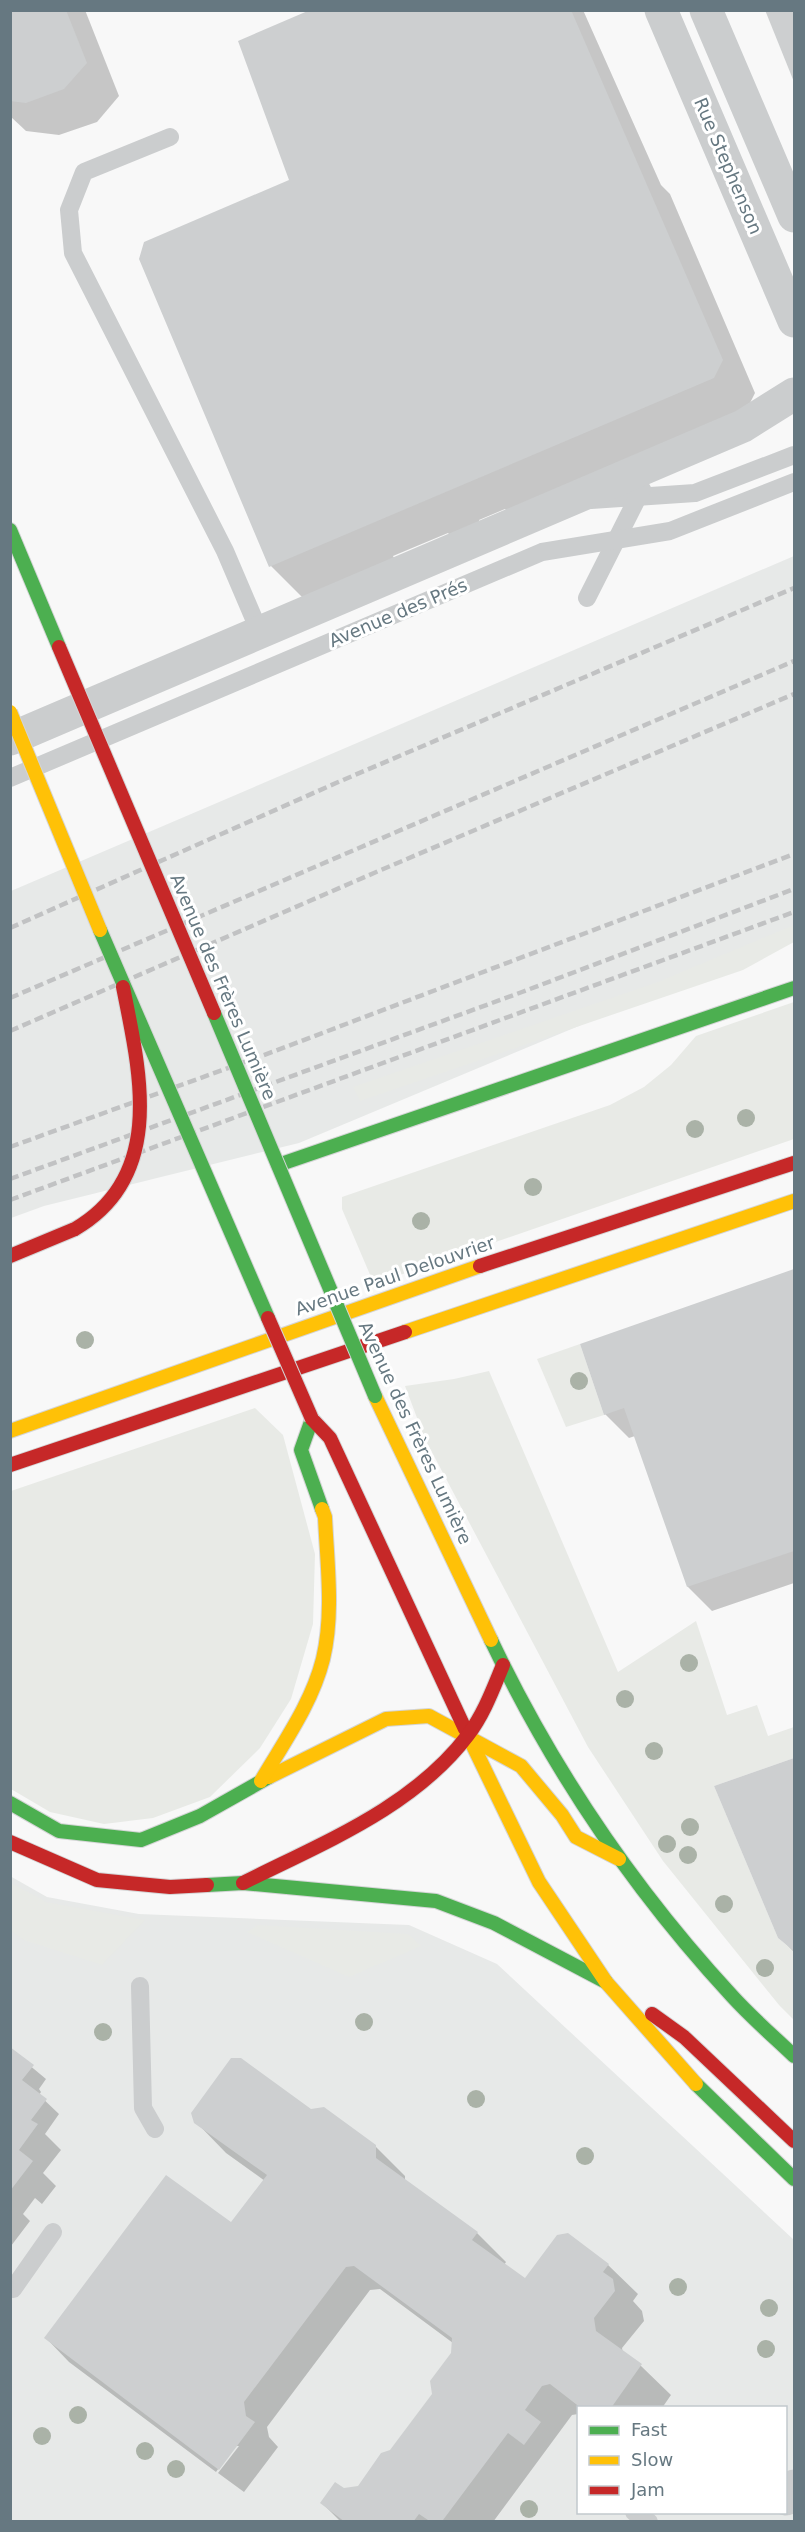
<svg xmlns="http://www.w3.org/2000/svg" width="805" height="2532" font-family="'DejaVu Sans',sans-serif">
<rect width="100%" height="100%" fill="#f8f8f8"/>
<!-- built -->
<g fill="#e7e9e8" fill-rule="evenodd">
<polygon points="794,556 794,936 299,1143 44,1206 11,1218 11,891"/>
<path d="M10 1876 47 1897 139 1914 409 1925 497 1964 794 2240V2521H11ZM578 2408H786V2512H578Z"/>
</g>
<!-- green -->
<g fill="#e8eae6">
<polygon points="794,925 794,942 743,970 360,1101 353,1087 658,982"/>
<polygon points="794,1002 794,1139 374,1284 342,1209 342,1197 610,1105 644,1087 671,1065 696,1036"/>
<polygon points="580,1344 604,1415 566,1427 537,1359"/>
<polygon points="489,1371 618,1672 696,1621 727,1715 757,1705 768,1736 794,1727 794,1758 714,1786 778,1938 794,1951 794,2020 779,2005 663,1861 588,1747 425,1439 405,1386 454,1379"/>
<polygon points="255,1408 283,1435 315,1554 313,1624 291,1699 260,1748 210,1797 153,1818 104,1824 50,1812 11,1789 11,1491"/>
<polygon points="11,1883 46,1902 145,1920 102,1965 24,1940 11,1931"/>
<polygon points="258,1925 408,1934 421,1946 349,1977 247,1932"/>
</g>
<!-- shadow -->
<g fill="#0003">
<polygon points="10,10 85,10 119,96 97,122 59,135 26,131 10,116"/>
<polygon points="314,10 583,10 661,185 670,194 755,393 746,411 508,512 505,509 479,520 480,524 451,536 448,533 393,556 395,560 304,599 271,566 289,182"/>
<polygon points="766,10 794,10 794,78"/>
<polygon points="794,1270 794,1583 712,1611 688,1587 635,1436 629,1438 605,1414 581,1345"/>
<polygon points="794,1760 794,1952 779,1937 716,1787"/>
<polygon points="10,2049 46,2079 39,2089 41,2092 39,2095 59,2114 45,2134 61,2150 43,2173 56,2186 42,2204 35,2198 23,2214 30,2221 11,2246"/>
<polygon points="311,2111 375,2146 405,2176 405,2181 477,2233 506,2262 504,2265 525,2281 608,2265 638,2294 633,2301 642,2311 644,2321 622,2348 623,2353 641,2366 671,2395 662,2408 578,2408 578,2414 572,2415 493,2522 341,2522 322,2503 344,2490 359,2487 391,2451 433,2395 452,2354 453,2343 380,2289 370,2290 267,2427 269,2437 278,2447 244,2492 218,2473 239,2446 235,2446 216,2472 69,2362 46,2338 231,2224 265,2181 226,2153 196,2122"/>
</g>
<!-- building -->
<g fill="#cdcfd0">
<polygon points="10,10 66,10 87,63 64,89 26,103 10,101"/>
<polygon points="310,10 571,10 723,360 714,378 269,567 139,259 144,242 289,180 238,41"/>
<polygon points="765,10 794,10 794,82"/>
<polygon points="794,1269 794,1551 687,1587 624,1408 604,1415 580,1344"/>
<polygon points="794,1758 794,1951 778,1938 714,1786"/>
<polygon points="10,2047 34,2065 22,2080 47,2099 31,2120 38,2124 19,2150 33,2161 10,2191"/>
<polygon points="231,2058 241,2058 311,2109 324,2107 376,2145 376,2158 478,2232 472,2240 525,2278 557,2235 568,2233 609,2264 603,2272 613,2279 615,2291 594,2318 596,2331 642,2364 611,2408 581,2408 550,2384 542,2386 525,2410 541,2422 524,2445 508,2433 443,2520 428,2520 419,2514 413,2522 345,2522 320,2503 335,2482 344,2488 358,2486 381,2453 390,2450 432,2394 430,2381 451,2353 452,2338 354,2266 346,2267 244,2402 246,2416 255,2422 219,2470 44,2338 166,2175 231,2222 267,2175 194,2123 191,2113"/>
</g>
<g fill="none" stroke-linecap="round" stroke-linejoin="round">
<defs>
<g id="fast">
<polyline points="10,530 59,647"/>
<polyline points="278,1165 794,988"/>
<polyline points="312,1419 301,1450 322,1509"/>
<path d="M491 1640C553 1770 635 1891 732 1996 751 2017 773 2036 794 2056"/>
<polyline points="10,1803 59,1831 141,1840 200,1816 269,1777"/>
<polyline points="207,1885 243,1883 436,1901 494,1923 606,1982"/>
<polyline points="696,2084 794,2179"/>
</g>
<g id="slow">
<polyline points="405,1332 794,1201"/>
<polyline points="375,1396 491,1640"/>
<polyline points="10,1431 480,1266"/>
<polyline points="465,1729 539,1882 606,1982 696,2084"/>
<polyline points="269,1777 386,1719 429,1716 521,1766 562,1815 576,1837 619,1859"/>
<path d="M261 1781C284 1742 312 1703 323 1659 334 1613 327 1563 325 1517L322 1509"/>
</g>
<g id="jam">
<polyline points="10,1256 75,1229"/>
<polyline points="480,1266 794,1163"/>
<polyline points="312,1419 330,1438 465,1729"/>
<polyline points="10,1465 405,1332"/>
<polyline points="10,1842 97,1880 170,1887 207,1885"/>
<path d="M243 1883C322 1843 413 1808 468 1735 484 1714 493 1689 503 1665"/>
<polyline points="652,2014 684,2037 794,2141"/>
</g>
</defs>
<!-- fast casing -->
<use href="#fast" stroke="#d4d5d6" stroke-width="16"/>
<!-- slow casing -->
<use href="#slow" stroke="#d4d5d6" stroke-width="16"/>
<!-- jam casing -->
<use href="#jam" stroke="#d4d5d6" stroke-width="16"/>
<!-- lane -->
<g stroke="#cbcdce" stroke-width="18">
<polyline points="170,137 84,172 69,210 73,253 225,551 260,633"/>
<polyline points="591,500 695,493 794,455"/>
<polyline points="587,598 642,489"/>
<polyline points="10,778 542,552 670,531 794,482"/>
<polyline points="140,1986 143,2108 155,2129"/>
<polyline points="10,2287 13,2289 53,2232"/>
<polyline points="634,2512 649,2522"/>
</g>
<!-- street -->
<g stroke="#cbcdce" stroke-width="33">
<polyline points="661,10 794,321"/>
<polyline points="706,10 794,216"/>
<polyline points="10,739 743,426 794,394"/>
<polyline points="786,2499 794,2486"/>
</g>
<!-- fast -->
<use href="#fast" stroke="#4caf50" stroke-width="14"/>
<!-- slow -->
<use href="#slow" stroke="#ffc107" stroke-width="14"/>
<!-- jam -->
<use href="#jam" stroke="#c62828" stroke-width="14"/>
<!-- rail -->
<g stroke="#c1c2c3" stroke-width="4.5" stroke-dasharray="9 4.5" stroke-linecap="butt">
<polyline points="10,928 336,783 794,588"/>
<polyline points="10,998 794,661"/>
<polyline points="10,1031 374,873 794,694"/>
<polyline points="10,1147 275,1051 794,854"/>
<polyline points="10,1179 522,992 794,889"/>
<polyline points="10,1200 794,912"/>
</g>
<defs>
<g id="fast-bridge">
<polyline points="100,930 268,1318"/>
<polyline points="214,1013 375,1396"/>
</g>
<polyline id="slow-bridge" points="10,712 100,930"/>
<g id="jam-bridge">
<polyline points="59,647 214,1013"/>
<path d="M75 1229C166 1176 140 1072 123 987"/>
<polyline points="268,1318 312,1419"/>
</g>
</defs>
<!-- fast-bridge casing -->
<use href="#fast-bridge" stroke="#d4d5d6" stroke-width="16" stroke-linecap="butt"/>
<!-- slow-bridge casing -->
<use href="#slow-bridge" stroke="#d4d5d6" stroke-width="16" stroke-linecap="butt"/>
<!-- jam-bridge casing -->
<use href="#jam-bridge" stroke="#d4d5d6" stroke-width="16" stroke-linecap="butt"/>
<!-- fast-bridge -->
<use href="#fast-bridge" stroke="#4caf50" stroke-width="14"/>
<!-- slow-bridge -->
<use href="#slow-bridge" stroke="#ffc107" stroke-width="14"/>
<!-- jam-bridge -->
<use href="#jam-bridge" stroke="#c62828" stroke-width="14"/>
</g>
<!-- trees -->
<g fill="#aab2a7">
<circle cx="746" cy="1118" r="9"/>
<circle cx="695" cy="1129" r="9"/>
<circle cx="533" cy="1187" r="9"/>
<circle cx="421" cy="1221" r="9"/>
<circle cx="85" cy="1340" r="9"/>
<circle cx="579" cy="1381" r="9"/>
<circle cx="689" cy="1663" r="9"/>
<circle cx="625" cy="1699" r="9"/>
<circle cx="654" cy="1751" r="9"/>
<circle cx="690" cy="1827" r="9"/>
<circle cx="667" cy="1844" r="9"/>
<circle cx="688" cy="1855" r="9"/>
<circle cx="724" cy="1904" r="9"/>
<circle cx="765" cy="1968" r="9"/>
<circle cx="364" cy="2022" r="9"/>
<circle cx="103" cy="2032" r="9"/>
<circle cx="476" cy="2099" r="9"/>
<circle cx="585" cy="2156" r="9"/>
<circle cx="678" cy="2287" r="9"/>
<circle cx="769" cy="2308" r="9"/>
<circle cx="766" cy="2349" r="9"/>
<circle cx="78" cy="2415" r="9"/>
<circle cx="42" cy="2436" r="9"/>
<circle cx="145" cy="2451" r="9"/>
<circle cx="176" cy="2469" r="9"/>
<circle cx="529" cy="2509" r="9"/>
</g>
<g text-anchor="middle" stroke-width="6" stroke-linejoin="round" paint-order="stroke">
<!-- street labels -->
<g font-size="18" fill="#667881" stroke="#fff">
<text transform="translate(728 166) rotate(67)" y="6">Rue Stephenson</text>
<text transform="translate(398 613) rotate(-23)" y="6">Avenue des Prés</text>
<text transform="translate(223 987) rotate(67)" y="6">Avenue des Frères Lumière</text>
<text transform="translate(395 1276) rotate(-19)" y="6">Avenue Paul Delouvrier</text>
<text transform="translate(415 1433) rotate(65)" y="6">Avenue des Frères Lumière</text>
</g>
</g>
<!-- border -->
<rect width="805" height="2532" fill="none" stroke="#667881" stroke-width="24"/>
<!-- legend -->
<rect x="577" y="2406" width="210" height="108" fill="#ffffff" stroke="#c2c9cd" stroke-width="1.5"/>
<rect x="589" y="2426" width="30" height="9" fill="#4caf50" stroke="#c2c9cd" stroke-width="1.5"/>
<text x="631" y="2436" font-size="18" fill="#667881">Fast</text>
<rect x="589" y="2456" width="30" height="9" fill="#ffc107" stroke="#c2c9cd" stroke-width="1.5"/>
<text x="631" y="2466" font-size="18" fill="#667881">Slow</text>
<rect x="589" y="2486" width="30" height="9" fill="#c62828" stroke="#c2c9cd" stroke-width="1.5"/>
<text x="631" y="2496" font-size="18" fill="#667881">Jam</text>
</svg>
